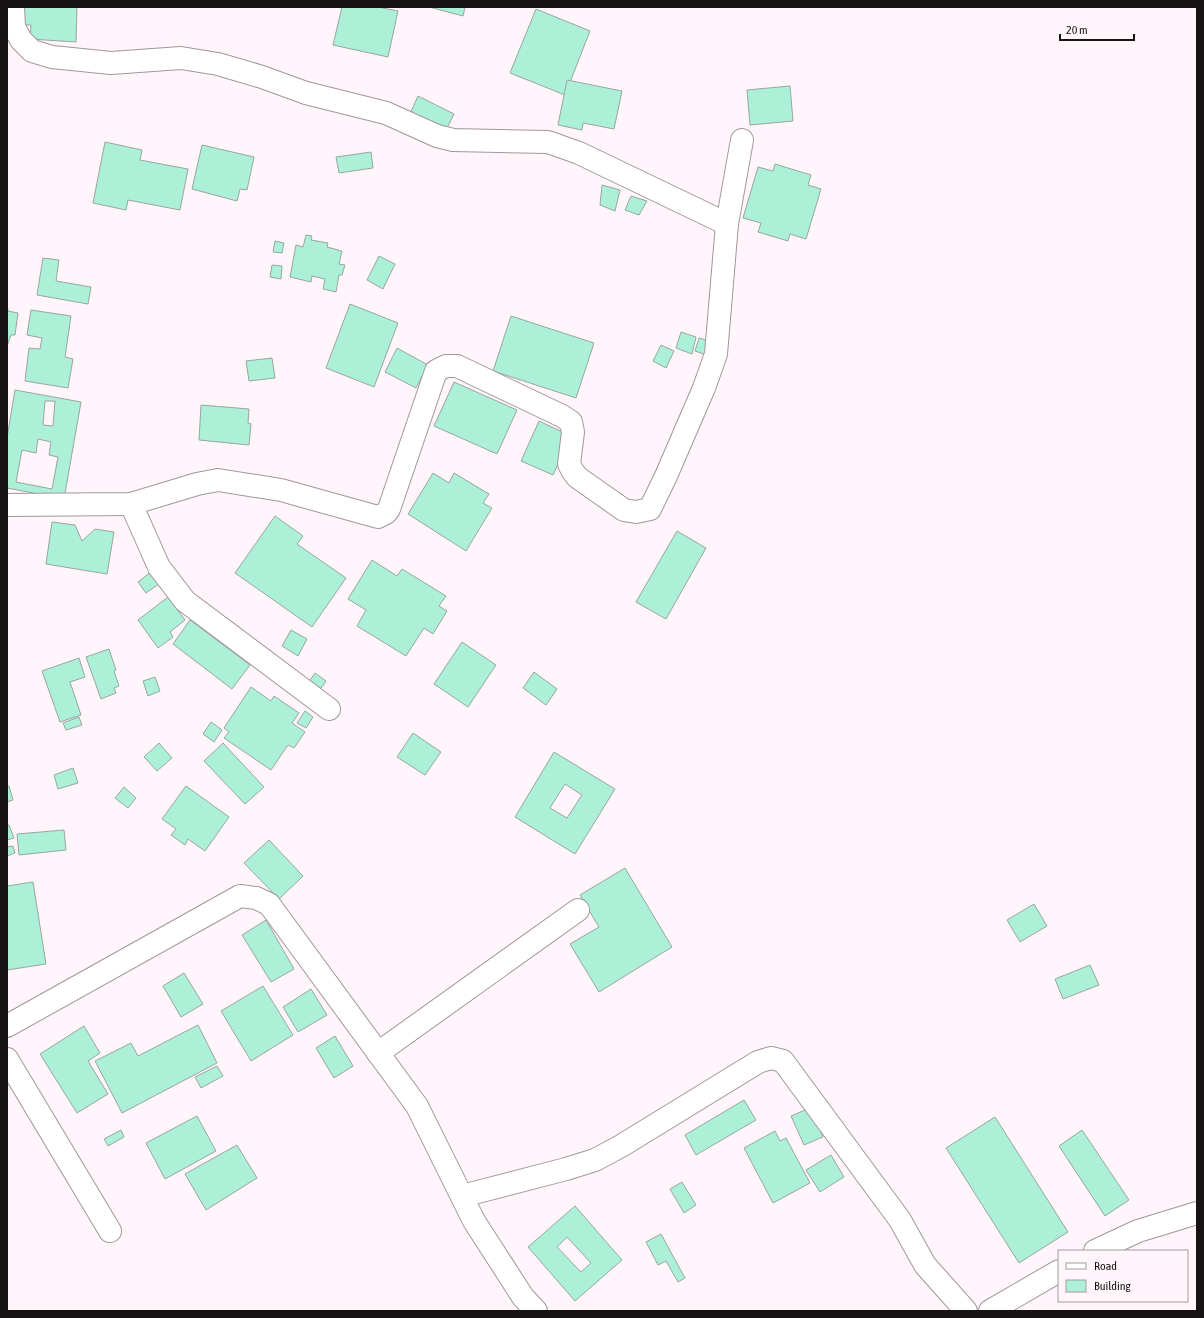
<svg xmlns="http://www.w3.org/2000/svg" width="1204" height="1318" font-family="'Asap Condensed',sans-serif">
<rect width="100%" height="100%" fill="#fff5fa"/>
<!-- building -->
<g fill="#adf0d8" stroke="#99a5a1" fill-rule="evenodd">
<polygon points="24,7 77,7 76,42 30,39 31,25 23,25"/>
<polygon points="342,7 378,7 398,11 388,57 333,45"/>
<polygon points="429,7 465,7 463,16"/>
<polygon points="536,9 590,31 565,95 510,73"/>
<polygon points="567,80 622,91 614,129 583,123 582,130 558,125"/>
<polygon points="790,86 793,121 750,125 747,90"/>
<polygon points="418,96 454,114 444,134 409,116"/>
<polygon points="105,142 142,150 140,160 188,169 180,210 128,200 126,210 93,203"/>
<polygon points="202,145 254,157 247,190 240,189 237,201 192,189"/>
<polygon points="371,152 373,168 339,173 336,157"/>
<polygon points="775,164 811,175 808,185 821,189 806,239 790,234 788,241 758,232 761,223 743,218 758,167 773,171"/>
<polygon points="602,185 620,190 615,211 600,205"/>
<polygon points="631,196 647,201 639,215 625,210"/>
<polygon points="306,235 312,236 311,240 328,243 327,247 342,251 339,264 345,265 342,275 339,275 336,292 323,289 325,279 312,276 311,282 290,277 296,245 303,247"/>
<polygon points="275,241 284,243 282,253 273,252"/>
<polygon points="379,256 395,264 383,289 367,280"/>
<polygon points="43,258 59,260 56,281 91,287 88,304 37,295"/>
<polygon points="272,265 282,266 281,279 270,277"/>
<polygon points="7,303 8,311 18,313 15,335 11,335 7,346"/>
<polygon points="350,304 398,323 374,387 326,368"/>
<polygon points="31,310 71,316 65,357 73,359 68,388 25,381 29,348 40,349 42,338 27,335"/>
<polygon points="511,316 594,343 576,398 493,371"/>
<polygon points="681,332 696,337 692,354 676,348"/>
<polygon points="699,338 713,342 709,356 695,351"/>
<polygon points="661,345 674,351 666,368 653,361"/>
<polygon points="397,348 428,365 416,388 385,372"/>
<polygon points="272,358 275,378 249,381 246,361"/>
<polygon points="454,382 517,410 497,454 434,426"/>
<path d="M15 390 81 402 64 499 7 488V438ZM45 401H55L53 426 43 425ZM38 439 51 442 49 455 58 457 52 489 16 482 22 450 36 453Z"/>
<polygon points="201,405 249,409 248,423 251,424 249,445 199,440"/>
<polygon points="539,421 571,436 553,475 521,461"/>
<polygon points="433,473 449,483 454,473 489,494 483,503 492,508 466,551 408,514"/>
<polygon points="275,516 303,536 297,544 346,578 312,627 235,573"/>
<polygon points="52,522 75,525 82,541 95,529 114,532 107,574 46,564"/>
<polygon points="677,531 706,548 666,619 636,602"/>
<polygon points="372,560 397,576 402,569 446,596 439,606 447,611 433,634 424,628 406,656 357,626 366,610 348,599"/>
<polygon points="152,571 160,583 146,593 138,582"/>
<polygon points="168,597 185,620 170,632 173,637 158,648 138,620"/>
<polygon points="190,620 250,665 232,689 173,644"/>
<polygon points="291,630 307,639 298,656 282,646"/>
<polygon points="462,642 496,665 468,707 434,684"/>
<polygon points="109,649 116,670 114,671 119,686 114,688 116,693 101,699 86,657"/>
<polygon points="79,658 85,677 70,682 81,715 60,722 42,671"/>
<polygon points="534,672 557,689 546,705 523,688"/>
<polygon points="315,673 326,681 319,691 308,683"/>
<polygon points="155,677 160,691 148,696 143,681"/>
<polygon points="251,687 271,701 274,696 299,713 292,723 305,732 294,748 288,745 271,770 224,738 229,732 224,728"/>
<polygon points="305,711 313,717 306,728 297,723"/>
<polygon points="79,717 82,725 66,730 63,723"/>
<polygon points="211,722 222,730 214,742 203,734"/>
<polygon points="413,733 441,752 425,775 397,757"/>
<polygon points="159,743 172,758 157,771 144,757"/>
<polygon points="223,743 264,787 245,804 204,761"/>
<path d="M554 752 615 789 575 854 515 817ZM565 784 582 795 567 818 550 808Z"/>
<polygon points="73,768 78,783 58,789 54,775"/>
<polygon points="9,786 13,800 7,802 7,787"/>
<polygon points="186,786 229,817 205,851 188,839 185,845 171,835 176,829 162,819"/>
<polygon points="124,787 136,798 128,808 115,798"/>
<polygon points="7,825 9,825 14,838 7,840"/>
<polygon points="64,830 66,850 19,855 17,834"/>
<polygon points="269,840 303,876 279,899 244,863"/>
<polygon points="13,846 15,853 7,856 7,847"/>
<polygon points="625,868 672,947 599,992 570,944 599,927 580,895"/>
<polygon points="33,882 46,964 7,970 7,886"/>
<polygon points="1034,904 1047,926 1020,942 1007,920"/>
<polygon points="266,920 294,969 271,982 242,935"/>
<polygon points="1090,965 1099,985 1063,999 1055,979"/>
<polygon points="184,973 203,1004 181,1017 163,986"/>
<polygon points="263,986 293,1035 251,1061 221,1011"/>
<polygon points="311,989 327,1015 298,1032 283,1007"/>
<polygon points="198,1025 217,1063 122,1113 95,1061 131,1043 138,1056"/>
<polygon points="84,1026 100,1053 88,1061 108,1094 77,1113 40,1054"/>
<polygon points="335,1036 353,1066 334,1078 316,1048"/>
<polygon points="217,1066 223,1076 201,1088 195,1077"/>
<polygon points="744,1100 756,1120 696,1155 685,1135"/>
<polygon points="810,1108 823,1137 804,1145 791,1116"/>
<polygon points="197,1116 216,1151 165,1179 146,1143"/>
<polygon points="995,1117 1068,1232 1019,1263 946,1148"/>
<polygon points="121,1130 124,1137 108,1146 104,1139"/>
<polygon points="1082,1130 1129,1200 1105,1216 1059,1146"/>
<polygon points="775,1131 780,1141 786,1138 810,1183 773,1203 744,1148"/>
<polygon points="237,1145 257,1178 206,1210 185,1174"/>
<polygon points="831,1155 844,1177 820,1192 806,1170"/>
<polygon points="682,1182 696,1205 684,1213 670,1189"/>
<path d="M575 1206 622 1260 575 1301 528 1247ZM567 1237 591 1263 581 1272 557 1247Z"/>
<polygon points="661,1234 685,1278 678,1282 666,1261 658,1265 646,1242"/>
</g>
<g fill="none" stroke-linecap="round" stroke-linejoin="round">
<defs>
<g id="street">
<polyline points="13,7 14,27 21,40 32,51 52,57 111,63 181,58 218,64 262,77 306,93 386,113 437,136 453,140 548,142 579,153 727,224"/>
<polyline points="131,504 159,567 185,601 329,709"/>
<polyline points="7,505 131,504 197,484 218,480 281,490 378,517 386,513 389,509 436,371 446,366 457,366 562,416 571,422 573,432 569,464 572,470 577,477 624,510 636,512 650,509 666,476 704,388 716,354 727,224 742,140"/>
<polyline points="7,1026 240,896 256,898 269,904 417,1106 474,1221 523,1297 536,1311"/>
<polyline points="378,1053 578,910"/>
<polyline points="7,1059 110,1231"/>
<polyline points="462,1196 566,1169 595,1160 621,1146 758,1062 771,1058 783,1061 900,1220 925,1265 966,1311"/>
<polyline points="1095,1251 1138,1231 1197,1213"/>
<polyline points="990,1311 1059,1271"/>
</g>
</defs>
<!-- street casing -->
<use href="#street" stroke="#a1969b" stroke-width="24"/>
<!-- street -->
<use href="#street" stroke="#fff" stroke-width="22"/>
</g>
<!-- border -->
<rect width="1204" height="1318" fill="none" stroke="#171315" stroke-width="16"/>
<!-- legend -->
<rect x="1058" y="1250" width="130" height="52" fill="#fff5fa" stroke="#a29b9e"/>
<rect x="1066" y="1263" width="20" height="6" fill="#ffffff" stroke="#a29b9e"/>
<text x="1094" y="1270" font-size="12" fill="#171315">Road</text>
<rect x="1066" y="1280" width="20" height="12" fill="#adf0d8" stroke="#a29b9e"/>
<text x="1094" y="1290" font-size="12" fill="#171315">Building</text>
<!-- scale -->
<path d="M1060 34v6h74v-6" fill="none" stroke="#171315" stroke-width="2"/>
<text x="1066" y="34" font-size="12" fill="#171315" stroke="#fff5fa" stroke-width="3" paint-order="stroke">20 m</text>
</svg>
